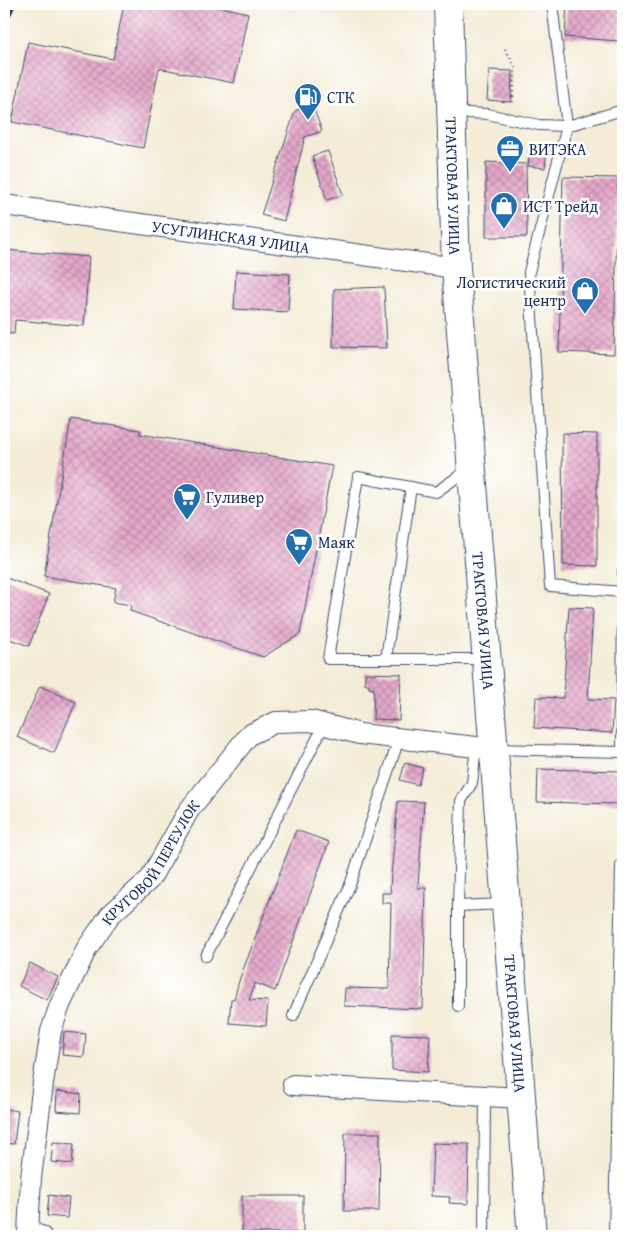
<svg xmlns="http://www.w3.org/2000/svg" width="627" height="1240" font-family="'Gentium Book Plus',serif">
<defs>
<pattern id="building-cross-hatch" width="8" height="8" patternUnits="userSpaceOnUse" patternTransform="scale(1.25)"><rect width="8" height="8" fill="#e6a9ca"/><path d="M0 0l8 8M0 8l8-8" fill="none" stroke="#ba8aa7"/></pattern>
</defs>
<rect width="100%" height="100%" fill="#fff"/>
<filter id="ink" filterUnits="userSpaceOnUse"><feTurbulence type="fractalNoise" baseFrequency=".02" numOctaves="2"/><feDisplacementMap in="SourceGraphic" scale="10" xChannelSelector="R" yChannelSelector="G"/><feConvolveMatrix kernelMatrix="1 2 1 2 8 2 1 2 1" color-interpolation-filters="sRGB"/></filter>
<filter id="wash" filterUnits="userSpaceOnUse"><feTurbulence type="fractalNoise" baseFrequency=".0096" numOctaves="4" result="noise"/><feDisplacementMap in="SourceGraphic" scale="20" xChannelSelector="R" yChannelSelector="G"/><feGaussianBlur stdDeviation="1.12" result="paint"/><feColorMatrix in="noise" values="0 0 0 0 0 0 0 0 0 0 0 0 0 0 0 0 0 1.4 0 .05"/><feComposite in="paint" operator="in"/></filter>
<g filter="url(#wash)">
<rect width="100%" height="100%" fill="#f4ecd7"/>
<g id="blocks">
<!-- building -->
<g fill="url(#building-cross-hatch)">
<polygon points="124,4 208,4 248,13 234,83 159,68 143,148 12,122 28,42 113,59"/>
<polygon points="567,4 622,4 619,41 565,37"/>
<polygon points="489,70 512,71 511,102 487,100"/>
<polygon points="312,104 322,131 305,137 284,221 261,215 295,111"/>
<polygon points="530,144 547,146 545,168 528,166"/>
<polygon points="328,151 343,195 327,200 312,156"/>
<polygon points="486,162 526,164 527,237 486,237"/>
<polygon points="563,177 618,178 614,354 559,352"/>
<polygon points="4,250 89,257 84,326 15,320 14,334 4,333"/>
<polygon points="236,271 290,274 288,312 234,309"/>
<polygon points="384,287 387,348 333,347 334,289"/>
<polygon points="71,419 140,430 140,434 332,466 300,634 263,657 130,611 131,605 113,602 116,588 44,576"/>
<polygon points="562,433 597,434 597,566 563,565"/>
<polygon points="4,577 49,594 29,646 4,637"/>
<polygon points="569,607 593,608 588,699 614,700 612,733 534,728 536,697 563,698"/>
<polygon points="365,673 401,674 399,720 373,719 374,689 369,688 369,684 365,684"/>
<polygon points="40,686 76,702 54,753 17,737"/>
<polygon points="405,763 423,768 418,785 400,780"/>
<polygon points="538,769 622,771 621,804 537,802"/>
<polygon points="398,801 424,802 418,885 418,888 426,888 423,1009 344,1006 345,988 389,989 391,903 382,903 382,893 391,893 390,886"/>
<polygon points="296,830 329,842 275,991 255,983 249,1000 268,1001 266,1026 229,1023 231,999 234,999 240,978"/>
<polygon points="30,963 58,977 47,1000 19,986"/>
<polygon points="64,1032 86,1034 84,1057 62,1055"/>
<polygon points="392,1034 430,1035 428,1072 392,1070"/>
<polygon points="57,1091 81,1094 80,1113 56,1111"/>
<polygon points="4,1109 18,1111 14,1144 4,1143"/>
<polygon points="345,1133 380,1133 379,1211 344,1211"/>
<polygon points="53,1142 74,1144 72,1164 51,1162"/>
<polygon points="433,1143 469,1144 468,1204 449,1203 450,1197 431,1196"/>
<polygon points="49,1195 69,1198 67,1218 47,1216"/>
<rect x="242" y="1196" width="61" height="37"/>
</g>
</g>
</g>
<g filter="url(#ink)">
<use href="#blocks" fill-opacity="0" stroke="#3c4b70" stroke-width="1"/>
<g fill="none" stroke-linecap="round" stroke-linejoin="round">
<defs>
<g id="lane">
<polyline points="552,4 567,126 529,272 550,586 623,592"/>
<polyline points="452,116 468,113 487,114 539,125 567,126 623,110"/>
<polyline points="469,469 436,492 358,477 328,659 486,659"/>
<polyline points="386,659 411,487"/>
<polyline points="495,749 623,752"/>
<polyline points="622,752 623,571"/>
<polyline points="458,906 505,904"/>
<polyline points="206,956 324,725"/>
<polyline points="458,1006 458,906 461,801 472,783 476,747"/>
<polyline points="293,1016 350,885 399,739"/>
<polyline points="484,1236 485,1096"/>
<polyline points="614,1236 621,865"/>
</g>
<g id="street">
<path id="s1" d="M4 205 456 268"/>
<polyline points="293,1085 521,1098"/>
<path id="s2" d="M41 1236 28 1232 31 1178 43 1083 51 1031 60 1005 87 948 110 915 150 879 189 810 249 735 276 722 311 721 360 734 494 749"/>
</g>
<g id="secondary">
<path id="s3" d="M448 4 456 268 532 1236"/>
</g>
</defs>
<!-- lane casing -->
<use href="#lane" stroke="#3c4b70" stroke-width="12"/>
<!-- street casing -->
<use href="#street" stroke="#3c4b70" stroke-width="22"/>
<!-- secondary casing -->
<use href="#secondary" stroke="#3c4b70" stroke-width="30"/>
<!-- path -->
<polyline stroke="#3c4b70" stroke-width="3" stroke-dasharray="1 4" stroke-linecap="butt" points="505,49 515,66 512,106"/>
<!-- lane -->
<use href="#lane" stroke="#fff" stroke-width="10"/>
<!-- street -->
<use href="#street" stroke="#fff" stroke-width="20"/>
<!-- secondary -->
<use href="#secondary" stroke="#fff" stroke-width="28"/>
<defs>
<polyline id="rail" points="4,25 13,4"/>
</defs>
<!-- rail casing -->
<use href="#rail" stroke="#1b2f5e" stroke-width="5.5"/>
<!-- rail -->
<use href="#rail" stroke="#fff" stroke-width="4" stroke-dasharray="11" stroke-linecap="butt"/>
</g>
</g>
<!-- icons -->
<defs>
<symbol id="fuel-pin" viewBox="-11 -11 22 30"><path d="M0 17L-7.5 6A9.5 9.5 0 1 1 7.5 6Z" fill="#1f6fb2" stroke="#fff"/><path d="M-5.5-6h7V0h2V4h1.3V-2.5L3-4.5l.8-.8L6-3V5H2.5V1h-1V6h-7ZM-4.2-4.7v3.2H.2V-4.7Z" fill="#fff"/></symbol>
<symbol id="office-pin" viewBox="-11 -11 22 30"><path d="M0 17L-7.5 6A9.5 9.5 0 1 1 7.5 6Z" fill="#1f6fb2" stroke="#fff"/><path d="M-6-3h4V-5.5h4V-3h4V5H-6ZM-1-4.5V-3h2v-1.5ZM-6 0V1H6V0Z" fill="#fff"/></symbol>
<symbol id="shop-pin" viewBox="-11 -11 22 30"><path d="M0 17L-7.5 6A9.5 9.5 0 1 1 7.5 6Z" fill="#1f6fb2" stroke="#fff"/><path d="M-5-2.5h2.3a2.7 3.5 0 0 1 5.4 0H5L5.5 6h-11ZM-1.5-2.5h3a1.5 2.3 0 0 0-3 0Z" fill="#fff"/></symbol>
<symbol id="supermarket-pin" viewBox="-11 -11 22 30"><path d="M0 17L-7.5 6A9.5 9.5 0 1 1 7.5 6Z" fill="#1f6fb2" stroke="#fff"/><path d="M-6-5.5h2.5l.6 2H6L4.5 2H-2.5L-4.4-4H-6ZM-1.5 3.2a1.3 1.3 0 1 0 .1 0ZM3 3.2a1.3 1.3 0 1 0 .1 0Z" fill="#fff"/></symbol>
</defs>
<g fill-rule="evenodd">
<use href="#fuel-pin" x="292" y="81" width="32" height="43"/>
<use href="#office-pin" x="494" y="133" width="32" height="43"/>
<use href="#shop-pin" x="488" y="190" width="32" height="43"/>
<use href="#shop-pin" x="569" y="275" width="32" height="43"/>
<use href="#supermarket-pin" x="171" y="481" width="32" height="43"/>
<use href="#supermarket-pin" x="283" y="526" width="32" height="43"/>
</g>
<g text-anchor="middle" stroke-width="5" stroke-linejoin="round" paint-order="stroke">
<!-- poi labels -->
<g font-size="16" fill="#1b2f5e" stroke="#fff" text-anchor="start">
<text x="327" y="103">СТК</text>
<text x="529" y="155">ВИТЭКА</text>
<text x="523" y="212">ИСТ Трейд</text>
<text x="566" y="288" text-anchor="end">Логистический<tspan x="566" dy="18">центр</tspan></text>
<text x="206" y="503">Гуливер</text>
<text x="318" y="548">Маяк</text>
</g>
<!-- street labels -->
<g font-size="16" fill="#1b2f5e" stroke="#fff">
<text dy="6" stroke="none"><textPath href="#s3" startOffset="182">ТРАКТОВАЯ УЛИЦА</textPath></text>
<text dy="6" stroke="none"><textPath href="#s1" startOffset="229">УСУГЛИНСКАЯ УЛИЦА</textPath></text>
<text dy="6" stroke="none"><textPath href="#s3" startOffset="618">ТРАКТОВАЯ УЛИЦА</textPath></text>
<text dy="6" stroke="none"><textPath href="#s2" startOffset="414">КРУГОВОЙ ПЕРЕУЛОК</textPath></text>
<text dy="6" stroke="none"><textPath href="#s3" startOffset="1022">ТРАКТОВАЯ УЛИЦА</textPath></text>
</g>
</g>
<!-- margin -->
<rect width="627" height="1240" fill="none" stroke="#fff" stroke-width="20"/>
</svg>
